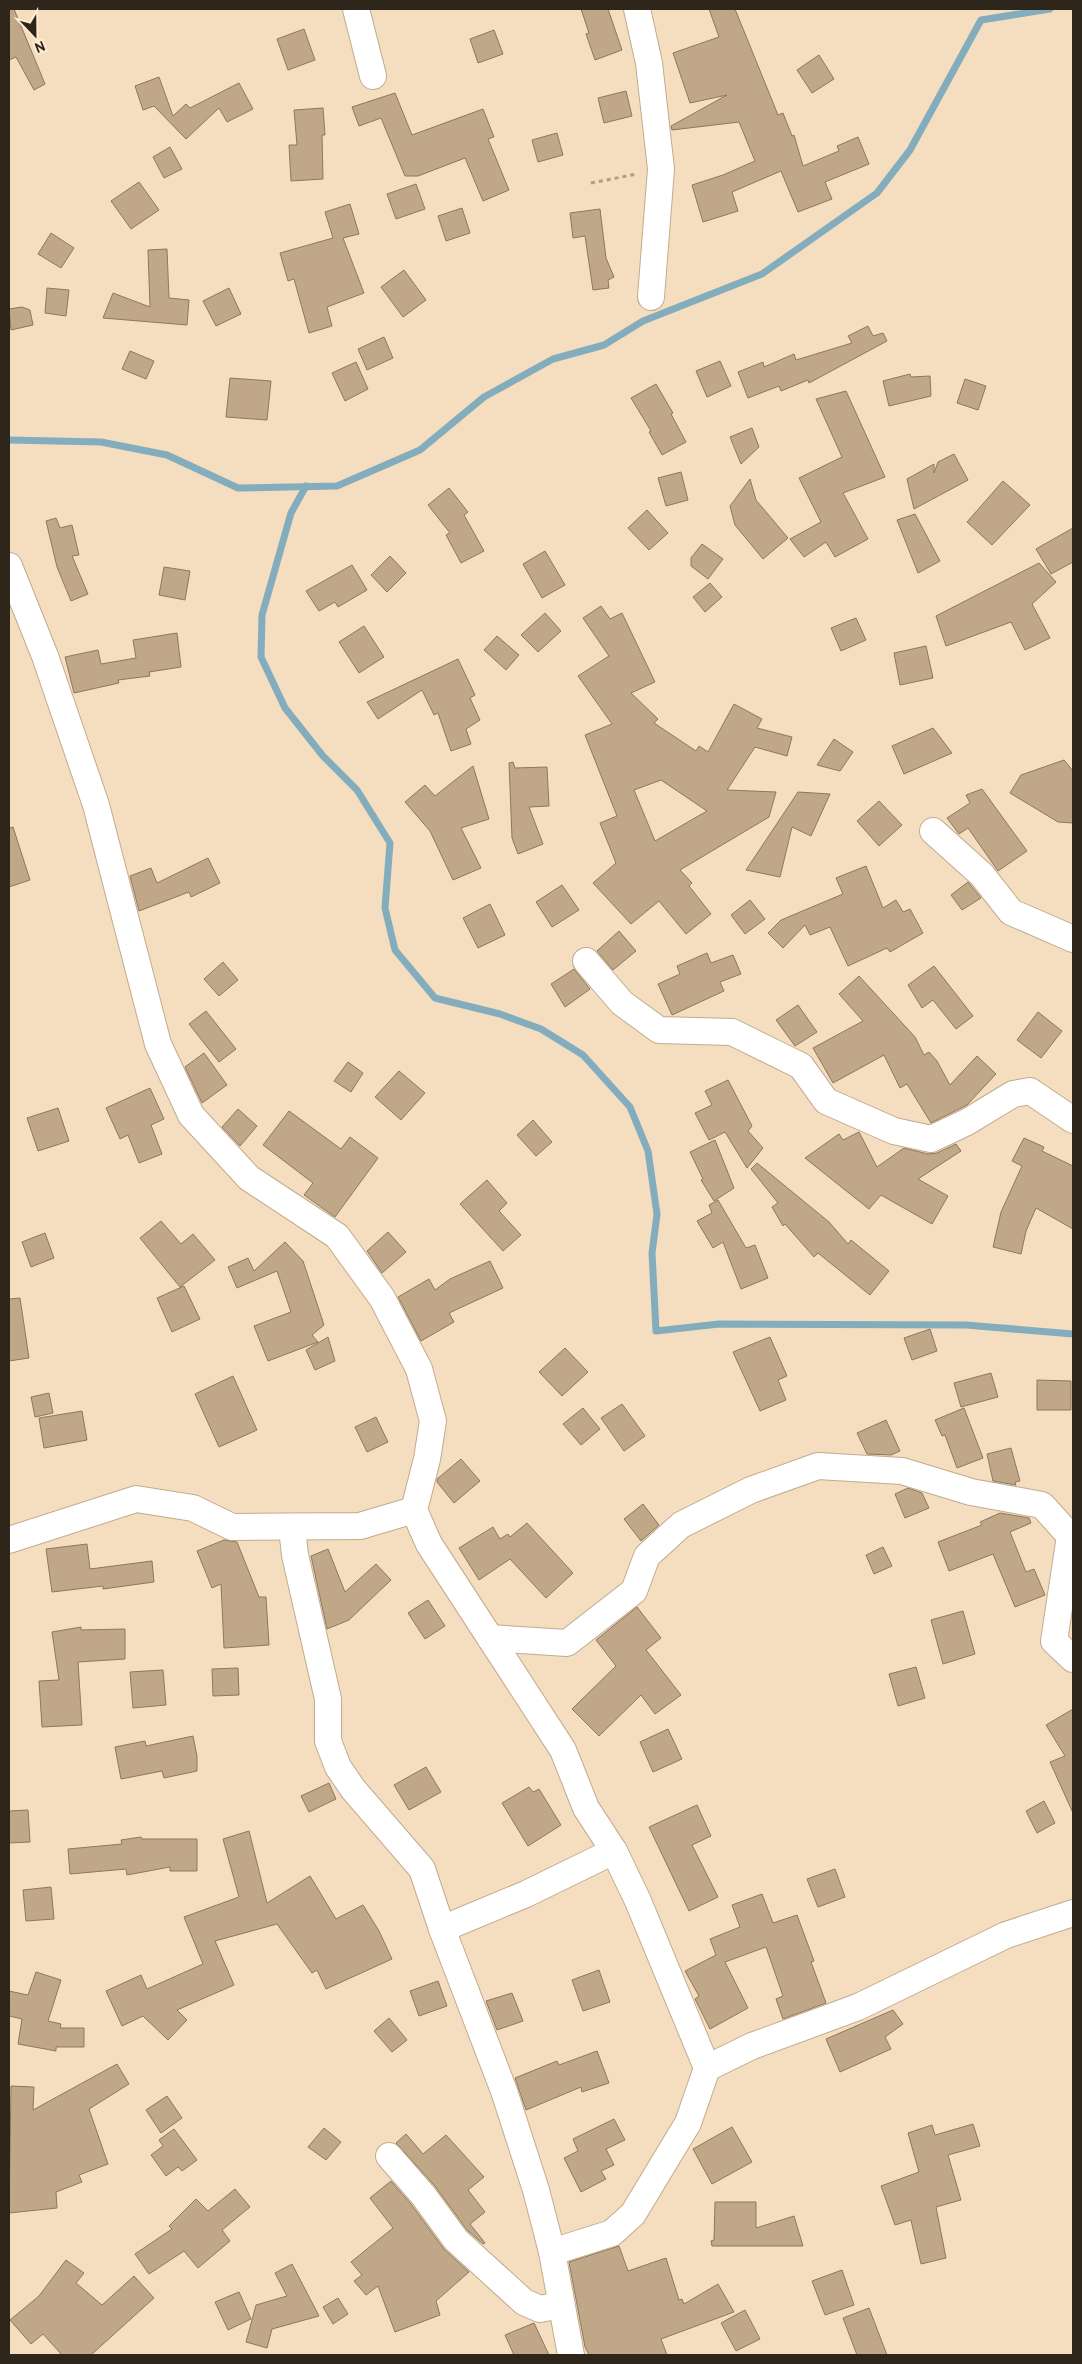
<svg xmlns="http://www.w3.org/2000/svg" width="1082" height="2364" font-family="Overpass,sans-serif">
<rect width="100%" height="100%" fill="#f5ddbf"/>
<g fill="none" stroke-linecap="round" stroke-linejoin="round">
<!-- stream -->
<g stroke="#83adbd" stroke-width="7">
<polyline points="9,440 101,442 167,455 238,488 337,486 420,450 484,397 553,359 604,345 643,321 762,274 877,193 910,150 981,20 1050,9"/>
<polyline points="306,486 291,513 262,615 261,657 285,708 323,756 357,790 390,843 385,908 395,950 435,998 500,1014 541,1029 583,1055 630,1107 648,1151 657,1214 652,1253 656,1331 719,1324 966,1325 1073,1334"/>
</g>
</g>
<!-- building -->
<g fill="#bfa788" stroke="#8d785d" fill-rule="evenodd">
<polygon points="9,9 14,9 45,84 34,90 16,57 9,60"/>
<polygon points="581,9 608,9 622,50 595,60 586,34 589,33"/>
<polygon points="709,9 735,9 778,115 783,113 792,136 794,135 803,166 839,151 837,146 858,137 869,164 825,182 832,199 798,212 781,171 732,192 738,211 703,222 692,185 723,175 755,161 739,122 672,130 671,126 727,95 690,103 673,53 719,37"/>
<polygon points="304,29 315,60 288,70 277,39"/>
<polygon points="494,30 503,54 478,63 470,39"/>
<polygon points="819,55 834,79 812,93 797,70"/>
<polygon points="159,77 173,116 186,104 190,108 239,83 253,109 227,122 219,108 186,139 154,106 143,110 135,86"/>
<polygon points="626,91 632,116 604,123 598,98"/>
<polygon points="395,93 412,135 483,109 494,137 488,139 509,190 483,201 465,158 418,176 405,176 381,118 359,126 352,107"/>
<polygon points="323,108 325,135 322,135 323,179 291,181 289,145 297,145 294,110"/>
<polygon points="557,133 563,155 538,162 532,140"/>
<polygon points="170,147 182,169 164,178 153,157"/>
<polygon points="139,182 159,210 131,229 111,201"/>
<polygon points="416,184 425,209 396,219 387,194"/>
<polygon points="350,204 359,234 343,238 364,293 327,307 332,326 309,333 294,279 288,281 280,253 333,238 325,212"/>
<polygon points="462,208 470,233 446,241 438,216"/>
<polygon points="600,209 606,258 614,277 608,280 609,288 593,290 585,236 573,238 570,213"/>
<polygon points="51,233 74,248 61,268 38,254"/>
<polygon points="167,249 169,298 189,300 187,325 103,318 113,293 150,307 148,250"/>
<polygon points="404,270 426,300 403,317 381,287"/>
<polygon points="47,288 69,290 66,316 45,313"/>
<polygon points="229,288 241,314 216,326 203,301"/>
<polygon points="22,307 30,310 33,325 11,330 9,309"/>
<polygon points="868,326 873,336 883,333 887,341 809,383 808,380 781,391 779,386 748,398 738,372 763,362 764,367 794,354 796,360 852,343 848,336"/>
<polygon points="384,337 393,358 367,370 358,349"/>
<polygon points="130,351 154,361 146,379 122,369"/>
<polygon points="720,361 731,386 707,397 696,371"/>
<polygon points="356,362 368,389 345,401 332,373"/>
<polygon points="910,374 911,377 930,376 931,396 889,406 883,381"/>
<polygon points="230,378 271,381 267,420 226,417"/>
<polygon points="965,379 986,386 978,410 957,403"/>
<polygon points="656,384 673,413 671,414 686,442 662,455 649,432 651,431 631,398"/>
<polygon points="846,391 885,477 843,493 868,539 835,557 826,542 804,557 790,539 821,522 799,478 842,457 816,399"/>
<polygon points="752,428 759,447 741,464 730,437"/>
<polygon points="954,454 968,480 914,509 907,479 934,464 934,473 938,462"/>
<polygon points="681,472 688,500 666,506 658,478"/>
<polygon points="750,479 756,500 788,538 763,559 735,525 730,506"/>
<polygon points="1003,481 1030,505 992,545 967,522"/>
<polygon points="449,488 468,512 464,515 484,551 461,563 446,535 450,533 428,505"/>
<polygon points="647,510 668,533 649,550 628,528"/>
<polygon points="915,514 940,561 918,573 897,520"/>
<polygon points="56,518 60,528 72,525 79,555 72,556 88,594 71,601 57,567 46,521"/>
<polygon points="1073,528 1073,562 1051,574 1036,549"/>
<polygon points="702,544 723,559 708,579 691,566 691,558"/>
<polygon points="545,551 565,585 542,598 523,564"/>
<polygon points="390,556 406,573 387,592 371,575"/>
<polygon points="1039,563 1056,582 1032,604 1050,638 1025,650 1011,622 946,646 936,616"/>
<polygon points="352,565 367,590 338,607 335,602 319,611 306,591"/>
<polygon points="164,567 190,571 185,600 159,595"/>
<polygon points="710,583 722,597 705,612 693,597"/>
<path d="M601 606 610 619 622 613 655 682 631 693 658 719 654 723 696 751 699 746 708 752 734 704 762 719 757 728 792 737 787 756 755 747 727 790 776 792 769 817 680 870 692 883 689 886 711 914 686 934 659 901 631 924 593 883 616 863 600 823 617 816 585 735 612 724 578 676 609 656 583 618ZM661 780 707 811 655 841 634 790Z"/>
<polygon points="545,613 561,631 538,652 521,635"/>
<polygon points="856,618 866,640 841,651 831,628"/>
<polygon points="364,626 384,657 359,673 339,642"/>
<polygon points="177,633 181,667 149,672 150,676 118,680 119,683 74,693 65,657 98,650 101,664 136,658 133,640"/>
<polygon points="497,636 519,655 506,670 484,650"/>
<polygon points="926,646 933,678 900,685 894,653"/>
<polygon points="458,659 475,695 470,698 480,720 466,729 471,744 451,751 438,713 434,715 422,690 378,719 367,702"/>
<polygon points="933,728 952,753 904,774 892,746"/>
<polygon points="834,739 853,752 840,771 817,765"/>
<polygon points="1064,760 1073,771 1073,823 1058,822 1010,793 1021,775"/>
<polygon points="513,762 515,768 547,767 549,806 529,807 543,844 518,854 512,838 509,763"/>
<polygon points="473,766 489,819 461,828 481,868 453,880 430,831 405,802 425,785 435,796"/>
<polygon points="982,789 1027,851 998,871 968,828 959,834 947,818 970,803 966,795"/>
<polygon points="798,792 830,794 811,836 792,827 780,877 746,870"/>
<polygon points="879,801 902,825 879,846 857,821"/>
<polygon points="13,827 30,880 9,887 9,828"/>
<polygon points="208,858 220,883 191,897 189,892 139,911 130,876 151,868 157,883"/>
<polygon points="866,866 883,908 896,900 903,912 910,909 923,933 890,952 887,948 848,966 830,927 810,935 805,925 783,948 768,933 781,920 843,894 836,878"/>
<polygon points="968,882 981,898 962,910 951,895"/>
<polygon points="562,885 579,910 552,927 536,902"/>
<polygon points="750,900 765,919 745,934 731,915"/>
<polygon points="490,904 505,935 478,948 463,918"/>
<polygon points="619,931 636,951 613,970 597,951"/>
<polygon points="707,953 711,963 733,955 741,974 720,982 724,991 672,1015 658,984 680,974 677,966"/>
<polygon points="223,962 238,980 219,996 204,979"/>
<polygon points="934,966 973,1016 956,1029 933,1000 922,1008 908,985"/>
<polygon points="574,969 590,989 565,1007 551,984"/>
<polygon points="859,976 915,1037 924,1055 929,1052 937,1061 950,1085 977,1056 996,1074 967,1105 931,1123 907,1084 900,1088 884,1055 833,1083 813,1048 863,1021 839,994"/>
<polygon points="798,1005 817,1032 795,1046 776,1020"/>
<polygon points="206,1011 236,1049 219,1062 189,1024"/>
<polygon points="1038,1012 1062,1031 1041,1058 1017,1040"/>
<polygon points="204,1053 227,1085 202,1103 185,1067"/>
<polygon points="348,1062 363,1073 351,1092 334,1081"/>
<polygon points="399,1071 425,1093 401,1120 375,1097"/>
<polygon points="728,1080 752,1126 748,1131 763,1148 747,1168 725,1132 709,1140 695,1113 712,1105 705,1091"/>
<polygon points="150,1088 164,1119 151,1125 162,1154 139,1163 128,1135 120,1139 106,1108"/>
<polygon points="58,1108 69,1141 38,1151 27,1118"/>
<polygon points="238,1109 257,1126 240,1146 222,1127"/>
<polygon points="289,1111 341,1149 350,1137 378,1158 335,1217 304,1195 313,1183 263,1145"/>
<polygon points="533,1120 552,1142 536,1156 517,1135"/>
<polygon points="859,1132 877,1167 904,1148 928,1154 937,1153 956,1144 961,1151 918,1179 948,1196 932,1224 881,1195 869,1209 805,1158 839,1134 843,1140"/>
<polygon points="1024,1138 1044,1147 1042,1151 1073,1166 1073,1229 1036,1208 1026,1231 1021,1254 993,1247 1001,1212 1022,1166 1012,1161"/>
<polygon points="715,1140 734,1188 714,1201 701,1180 703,1179 690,1152"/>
<polygon points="757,1163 829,1222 848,1244 851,1240 889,1271 870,1295 818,1253 814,1257 785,1224 783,1226 772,1207 778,1203 751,1169"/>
<polygon points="487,1180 507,1203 499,1211 521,1235 503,1251 460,1204"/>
<polygon points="718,1200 746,1248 755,1245 768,1278 741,1289 723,1242 713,1248 697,1221 712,1213 709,1205"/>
<polygon points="161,1221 181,1244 193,1234 215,1260 180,1287 140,1238"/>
<polygon points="388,1232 406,1252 382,1273 367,1251"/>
<polygon points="45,1233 54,1258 31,1267 22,1242"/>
<polygon points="285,1242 303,1261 324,1325 312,1335 318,1342 268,1361 254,1326 291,1312 277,1271 237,1288 228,1267 248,1258 254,1271"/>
<polygon points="490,1261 503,1288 449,1313 454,1322 421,1341 398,1297 429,1279 435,1290 450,1279"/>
<polygon points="184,1286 200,1319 172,1332 157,1298"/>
<polygon points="20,1298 29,1358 9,1361 9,1299"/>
<polygon points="930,1329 937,1351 912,1360 904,1338"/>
<polygon points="328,1337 335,1361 315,1370 306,1350"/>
<polygon points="770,1337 787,1376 778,1380 786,1400 760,1411 733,1352"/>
<polygon points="565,1348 588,1372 562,1396 539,1372"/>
<polygon points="991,1373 998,1397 961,1407 954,1383"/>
<polygon points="233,1376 257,1430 219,1447 195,1394"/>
<polygon points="1037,1380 1071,1381 1071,1410 1037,1410"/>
<polygon points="49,1393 53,1413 35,1417 31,1397"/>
<polygon points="622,1404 645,1436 624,1451 601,1418"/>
<polygon points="583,1408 600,1429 581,1445 563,1424"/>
<polygon points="964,1408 983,1458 957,1468 945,1435 942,1436 935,1420"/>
<polygon points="82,1411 87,1440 44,1448 39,1418"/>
<polygon points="376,1417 388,1442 367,1452 355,1427"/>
<polygon points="886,1420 900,1451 891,1455 867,1454 857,1433"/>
<polygon points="1011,1448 1020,1481 1015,1482 1016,1485 993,1481 987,1454"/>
<polygon points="461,1459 480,1481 454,1503 437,1482 437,1479"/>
<polygon points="908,1488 922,1493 929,1508 905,1518 895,1494"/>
<polygon points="643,1504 659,1525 641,1541 624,1519"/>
<polygon points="1000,1513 1029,1518 1031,1523 1010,1532 1026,1572 1034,1569 1045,1595 1015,1607 993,1554 949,1571 938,1542 982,1525 980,1522"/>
<polygon points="527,1523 573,1573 546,1598 510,1559 479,1580 459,1548 493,1527 500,1539 508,1534 510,1537"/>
<polygon points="224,1540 237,1542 259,1597 266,1597 269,1645 224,1648 221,1584 212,1588 197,1551"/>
<polygon points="87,1544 90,1569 152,1561 154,1582 103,1589 103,1586 52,1592 46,1549"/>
<polygon points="883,1547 892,1566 874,1574 866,1555"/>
<polygon points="328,1549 345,1592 376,1564 391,1580 349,1620 327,1629 311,1556"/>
<polygon points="428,1600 445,1626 425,1639 408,1613"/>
<polygon points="637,1607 661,1638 646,1650 681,1695 655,1714 641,1695 599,1736 572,1709 616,1666 596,1640"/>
<polygon points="963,1611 975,1654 943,1664 931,1620"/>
<polygon points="81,1627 81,1630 125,1629 125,1659 78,1662 82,1725 42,1727 39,1681 59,1680 52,1632"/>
<polygon points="916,1667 925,1698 898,1706 889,1674"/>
<polygon points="238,1668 239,1695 213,1696 212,1669"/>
<polygon points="163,1670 166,1705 133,1708 130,1672"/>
<polygon points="1073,1709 1073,1813 1050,1762 1065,1756 1046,1725"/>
<polygon points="668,1729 682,1759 653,1772 640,1742"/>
<polygon points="193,1736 197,1756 197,1771 164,1778 162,1771 121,1779 115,1747 145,1741 146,1746"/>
<polygon points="426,1767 441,1792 409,1810 394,1785"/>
<polygon points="329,1783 336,1799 309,1812 301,1796"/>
<polygon points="529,1787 533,1792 539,1789 561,1825 528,1846 502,1803"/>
<polygon points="1044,1801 1055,1823 1037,1833 1026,1811"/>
<polygon points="697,1805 711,1836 692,1845 718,1897 689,1911 649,1827"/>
<polygon points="28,1810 30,1842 9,1843 9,1811"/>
<polygon points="249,1831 267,1903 310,1876 336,1919 363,1905 379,1931 392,1959 326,1989 317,1970 312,1973 277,1924 215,1941 234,1985 177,2010 187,2020 168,2040 143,2016 122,2026 106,1991 141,1975 147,1989 203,1964 184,1917 239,1897 223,1839"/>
<polygon points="141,1837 142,1839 197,1839 197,1871 170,1871 170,1867 127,1875 126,1869 70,1874 68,1849 122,1844 121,1840"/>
<polygon points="835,1869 845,1897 818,1907 807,1879"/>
<polygon points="51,1887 54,1919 26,1921 23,1890"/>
<polygon points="762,1894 773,1923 797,1915 814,1961 811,1962 826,2003 783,2019 776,1999 783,1996 766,1947 725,1962 748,2008 710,2029 695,1999 699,1996 685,1971 716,1955 710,1939 740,1927 732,1905"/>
<polygon points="599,1970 610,2002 583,2011 572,1980"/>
<polygon points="36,1972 61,1980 48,2021 61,2024 60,2028 84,2028 84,2047 56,2047 56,2051 18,2044 22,2019 9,2016 9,1991 28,1995"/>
<polygon points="438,1981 447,2006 419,2016 410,1991"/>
<polygon points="512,1993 523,2021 497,2030 486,2001"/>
<polygon points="893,2010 903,2024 885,2037 891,2049 840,2072 826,2039"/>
<polygon points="389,2018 407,2040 392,2052 374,2031"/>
<polygon points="597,2051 609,2083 582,2092 581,2087 526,2110 515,2078 557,2061 559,2065"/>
<polygon points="117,2064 129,2084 89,2109 108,2164 79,2175 82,2182 56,2192 57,2208 9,2213 11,2086 34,2087 33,2110"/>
<polygon points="167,2096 182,2118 161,2133 146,2110"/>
<polygon points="614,2119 625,2140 606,2149 614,2165 601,2171 606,2179 581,2192 564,2158 578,2151 573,2139"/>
<polygon points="973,2124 980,2146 948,2155 961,2200 936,2207 946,2258 921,2264 911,2220 895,2225 881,2186 919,2172 908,2133 932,2125 935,2135"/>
<polygon points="732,2127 752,2162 712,2184 693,2149"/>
<polygon points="324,2128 341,2142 326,2160 308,2147"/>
<polygon points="174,2129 197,2160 182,2171 178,2167 166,2176 151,2155 163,2146 159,2140"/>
<polygon points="406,2134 423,2154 446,2135 484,2177 468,2190 485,2212 470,2224 485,2243 483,2244 467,2230 434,2185 396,2143"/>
<polygon points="391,2181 411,2204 444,2249 469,2272 436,2301 440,2315 395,2332 378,2286 366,2295 354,2281 362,2275 351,2262 393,2228 370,2198"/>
<polygon points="235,2189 250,2207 222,2230 230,2241 198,2268 184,2251 149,2274 135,2254 172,2229 169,2226 196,2199 208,2211"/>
<polygon points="715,2202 756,2202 756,2228 794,2216 803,2246 712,2246 711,2241 714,2240"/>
<polygon points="619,2246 628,2271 666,2258 679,2300 682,2299 684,2304 718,2284 734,2312 661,2339 667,2355 589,2355 585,2347 569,2262"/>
<polygon points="66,2260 84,2273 76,2283 102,2305 134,2276 154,2298 91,2355 62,2355 43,2334 31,2344 10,2320 39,2296"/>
<polygon points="292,2264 319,2316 272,2329 267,2348 246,2342 256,2305 287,2296 275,2273"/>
<polygon points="842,2270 854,2305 825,2315 812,2281"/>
<polygon points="239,2292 251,2319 228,2330 215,2302"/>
<polygon points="338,2298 348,2314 333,2324 323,2307"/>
<polygon points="869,2308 887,2355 857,2355 843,2318"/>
<polygon points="745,2310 760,2339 736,2351 721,2323"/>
<polygon points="534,2323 549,2355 514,2355 505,2335"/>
</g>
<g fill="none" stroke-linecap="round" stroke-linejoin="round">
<defs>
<g id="minor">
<polyline points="356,9 373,76"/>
<polyline points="637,9 649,63 661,169 651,297"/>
<polyline points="9,566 45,656 96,805 158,1044 191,1115 249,1178 337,1236 382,1298 419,1369 433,1421 427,1459 414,1510 429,1544 563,1750 586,1808 614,1851 526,1894 442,1929"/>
<polyline points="933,831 982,875 1011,912 1073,939"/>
<polyline points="586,961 622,1003 659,1030 732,1032 801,1066 826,1101 894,1131 931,1139 967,1122 1013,1094 1030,1091 1073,1120"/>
<polyline points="292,1528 295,1555 328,1699 328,1741 338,1767 353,1789 422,1869 442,1929 504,2091 536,2190 552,2252 571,2355"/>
<polyline points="1070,1536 1054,1641 1073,1659"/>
<polyline points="9,1540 136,1499 193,1508 232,1527 360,1526 414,1510"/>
<polyline points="490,1638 567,1643 634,1591 647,1556 681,1525 751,1490 818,1466 902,1471 971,1492 1042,1505 1070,1536"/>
<polyline points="614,1851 638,1901 707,2068"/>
<polyline points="389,2156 423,2195 456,2240 524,2302 540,2309 560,2305"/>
<polyline points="552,2252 612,2233 633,2214 688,2123 707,2068 752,2046 858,2007 1006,1935 1073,1913"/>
</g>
</defs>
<!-- minor casing -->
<use href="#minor" stroke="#c2ab8e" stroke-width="28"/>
<!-- path -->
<polyline stroke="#af9c85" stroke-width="3" stroke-dasharray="4 4" stroke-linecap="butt" points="591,183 637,174"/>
<!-- minor -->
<use href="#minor" stroke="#fff" stroke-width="26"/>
</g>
<!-- border -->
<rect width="1082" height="2364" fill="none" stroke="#2f261b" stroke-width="20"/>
<!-- north arrow -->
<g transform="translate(35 35) rotate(158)" stroke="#ffebd3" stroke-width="4" paint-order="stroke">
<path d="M0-4L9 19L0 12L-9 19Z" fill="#2f261b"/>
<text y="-8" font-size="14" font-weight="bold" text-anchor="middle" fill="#2f261b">N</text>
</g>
</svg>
